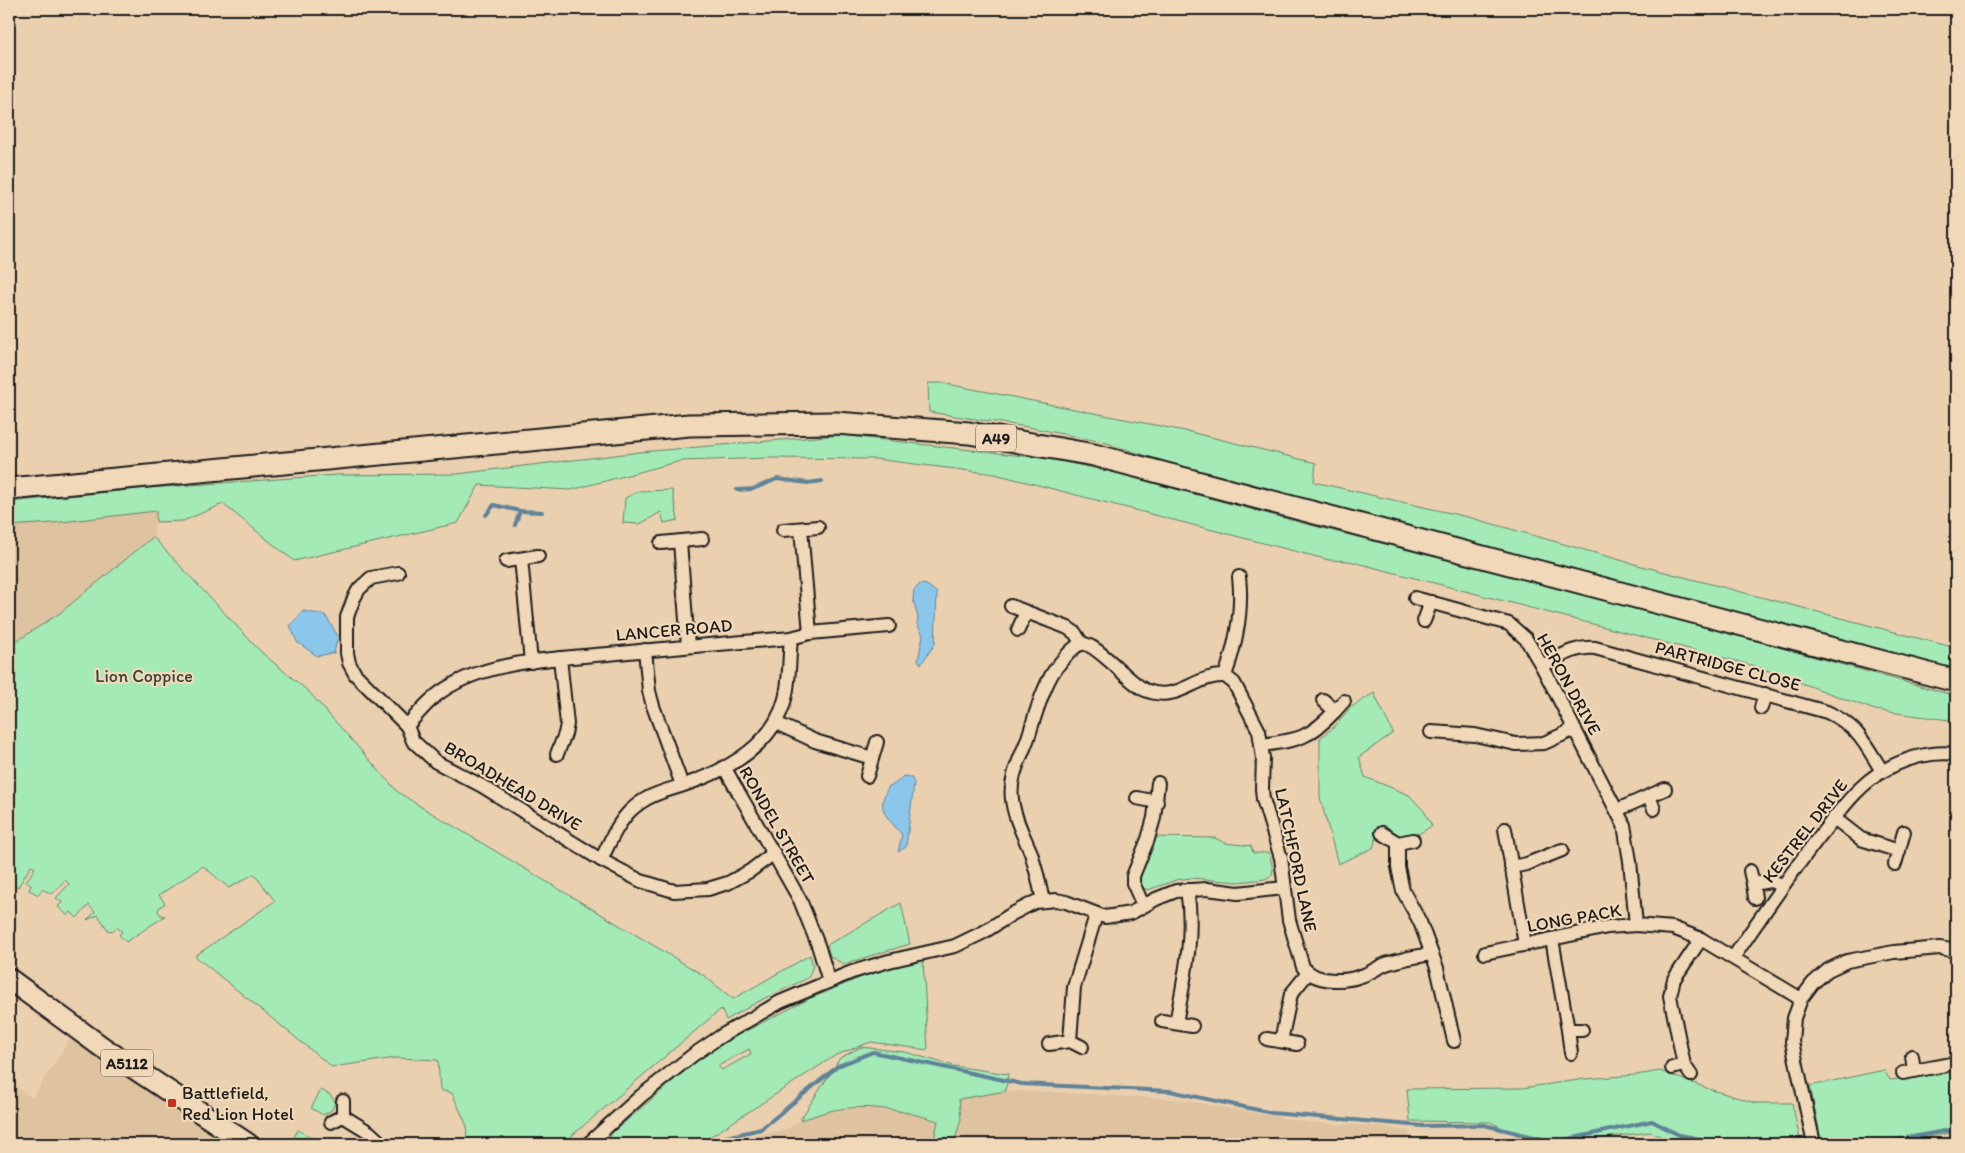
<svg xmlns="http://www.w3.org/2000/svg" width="1965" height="1153" font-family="Itim,sans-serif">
<rect width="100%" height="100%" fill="#ebd0af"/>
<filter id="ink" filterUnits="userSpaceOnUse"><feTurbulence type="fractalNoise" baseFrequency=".02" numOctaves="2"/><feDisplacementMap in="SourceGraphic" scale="10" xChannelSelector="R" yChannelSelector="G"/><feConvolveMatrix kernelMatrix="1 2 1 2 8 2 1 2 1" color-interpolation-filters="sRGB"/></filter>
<g filter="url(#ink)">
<!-- built -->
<g fill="#dfc29f">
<polygon points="156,511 153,537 60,613 9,646 9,526 53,523"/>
<polygon points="72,1036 230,1144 9,1144 9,1082 32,1098"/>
<polygon points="1006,1091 1052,1092 1174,1099 1312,1123 1379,1126 1410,1132 1406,1144 722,1144 728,1141 788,1129 800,1120 827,1112 872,1107 912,1113 938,1121 961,1119 958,1099"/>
</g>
<!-- green -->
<g fill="#a4eab7" stroke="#60836a" fill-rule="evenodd">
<polygon points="928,383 942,383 1190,432 1316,463 1314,482 1472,518 1634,564 1956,648 1956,671 1230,482 1103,442 1028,427 929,412"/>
<polygon points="840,435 1050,459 1108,471 1299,522 1680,620 1956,696 1956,721 1875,710 1755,666 1349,561 1329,560 995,474 875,459 770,458 681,461 571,490 479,485 458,523 294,561 223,504 183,521 156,522 156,511 53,523 9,526 9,502 149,488 336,475 457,474 640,452"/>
<polygon points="672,490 678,520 664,523 661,512 640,524 623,523 625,498 639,491"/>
<polygon points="153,537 261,652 309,692 398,792 418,805 703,975 733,999 810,955 813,966 808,978 763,999 726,1020 721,1009 562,1144 466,1144 467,1126 452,1093 440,1090 438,1060 396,1058 332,1067 195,956 275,901 254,874 229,888 203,866 159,895 165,903 159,908 158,911 161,915 165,916 126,942 119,935 122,931 116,927 113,931 108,930 98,915 87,920 95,912 89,905 77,918 71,912 68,916 58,907 62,902 56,898 69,884 65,880 52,894 42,889 39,895 29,890 31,885 26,882 35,868 31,866 18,887 9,882 9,646 60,613"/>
<polygon points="1374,693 1393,733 1359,757 1365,777 1409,795 1424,811 1432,826 1415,836 1396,836 1384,825 1376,838 1373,848 1338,864 1320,797 1320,738 1333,728 1350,708"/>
<polygon points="1152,837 1215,838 1225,843 1251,846 1253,853 1269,853 1273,869 1272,875 1265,879 1238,882 1191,878 1176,880 1148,890 1143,888 1138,880"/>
<polygon points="901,903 910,944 843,964 830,956 827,945"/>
<path d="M923 959 928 1050 871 1042 836 1055 699 1144H605L613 1132 694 1063 718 1045 809 999 874 972ZM749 1049 751 1054 722 1070 718 1066Z"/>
<path d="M861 1047 905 1052 954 1066 1008 1074 1006 1091 959 1099 961 1119 955 1140H934L938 1121C902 1110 863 1102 826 1112 818 1114 809 1118 800 1120L840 1058Z"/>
<polygon points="1884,1070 1890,1080 1956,1072 1956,1132 1889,1144 1822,1144 1810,1086"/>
<polygon points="1660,1071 1709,1089 1755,1103 1792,1103 1801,1144 1678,1144 1650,1132 1555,1144 1535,1144 1490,1122 1410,1121 1407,1089 1522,1088 1585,1079 1636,1075"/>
<polygon points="321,1090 330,1095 335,1101 332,1110 323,1115 311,1108"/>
<polygon points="298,1130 324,1144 290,1144"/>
</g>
<!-- water -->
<g fill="#8bc7eb" stroke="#5f8398">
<polygon points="920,584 927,585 937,593 935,644 921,664 918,660 923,635 917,624 918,618 913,599 914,590"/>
<polygon points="303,611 325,615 338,636 334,653 317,656 297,642 290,626"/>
<path d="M903 776 911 777 914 783 906 847 898 852 902 835C886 815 875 810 889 786L895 784Z"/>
</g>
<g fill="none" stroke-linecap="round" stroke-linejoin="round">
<!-- stream -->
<g stroke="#5f8398" stroke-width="4">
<polyline points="737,490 753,489 777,479 808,483 822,481"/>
<polyline points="486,515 494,505 520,511 542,512"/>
<polyline points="515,525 520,511"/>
<polyline points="714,1144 726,1137 761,1129 838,1066 873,1052 1022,1084 1170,1091 1272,1113 1423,1126 1484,1125 1555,1142 1652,1121 1679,1135 1729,1144"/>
<polyline points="1872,1144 1956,1129"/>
</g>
<defs>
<g id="minor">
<polyline points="801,529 810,633"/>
<polyline points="783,530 818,527"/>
<polyline points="680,542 688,646"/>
<polyline points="661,543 702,539"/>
<polyline points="521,559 531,662"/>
<polyline points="506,561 538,556"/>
<polyline points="398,573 371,578 359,589 354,598 347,617 347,653 349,663 355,674 407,726 413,741 436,762 482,786 601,860 641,881 674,891 708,889 728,883 750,871 774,853"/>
<path d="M1239 577C1243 610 1236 644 1225 676L1234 683 1259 731 1263 758 1262 789 1263 799 1281 858 1289 920 1303 967C1315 983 1345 982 1361 976 1371 973 1379 966 1389 963 1403 959 1417 956 1431 954"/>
<polyline points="1415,598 1509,624 1526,639 1542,666 1624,825 1630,861 1636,925"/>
<polyline points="1011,606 1068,628 1075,633 1082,644"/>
<polyline points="1424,621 1431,602"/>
<polyline points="1018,630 1026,612"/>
<polyline points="645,650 649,691 653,706 682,785"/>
<path d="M1542 666C1560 657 1574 646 1595 648L1827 712C1858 726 1865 744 1882 771"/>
<polyline points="1323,700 1335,711 1344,701"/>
<polyline points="1761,708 1765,694"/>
<polyline points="776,723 815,741 872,758"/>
<path d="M407 726C421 710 433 695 452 685 492 661 561 658 608 654 669 648 730 643 791 638L810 633 889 626"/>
<polyline points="1431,732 1475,735 1516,744 1544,743 1575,729"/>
<path d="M1261 745C1298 740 1309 739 1335 711"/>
<polyline points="557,754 565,734 567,724 560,658"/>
<polyline points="724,767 800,900 818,945 829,981"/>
<polyline points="867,776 877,742"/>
<polyline points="1649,796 1654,809"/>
<polyline points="1137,798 1157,802"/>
<polyline points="1617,810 1665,789"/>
<polyline points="1834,818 1861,839 1899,851"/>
<polyline points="1505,829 1525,944"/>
<polyline points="1382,833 1398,843 1413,840"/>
<polyline points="1398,843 1398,867 1403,891 1420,922 1437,968 1454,1041"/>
<path d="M601 860C609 844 617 824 630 811 651 791 670 791 695 781 735 766 774 742 785 699 790 680 789 658 791 638"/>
<polyline points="1895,864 1904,832"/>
<polyline points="1511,867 1527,864 1562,850"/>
<polyline points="1750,871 1753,884"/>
<polyline points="1755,898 1753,884 1770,881 1783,885"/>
<path d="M1043 901C1040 885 1036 869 1031 853 1024 836 1014 818 1012 799 1009 777 1021 758 1028 738 1035 716 1041 693 1052 674 1057 666 1073 646 1081 644 1095 641 1129 683 1145 690 1179 704 1195 674 1225 676"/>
<polyline points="1143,905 1133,883 1133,876 1148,839 1154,818 1158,783"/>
<polyline points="1552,939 1568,1030 1571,1053"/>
<polyline points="1485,953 1608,927 1636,925 1673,928 1701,939 1801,999"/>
<path d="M1733 958C1763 914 1793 869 1827 827 1843 807 1860 784 1883 771 1906 758 1930 751 1956 754"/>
<polyline points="1162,1021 1192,1026"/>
<path d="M1176 1023C1184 979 1195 935 1187 890"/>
<polyline points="1568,1030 1582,1030"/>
<polyline points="1267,1039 1297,1044"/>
<polyline points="1070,1041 1074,987 1096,915"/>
<polyline points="1281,1041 1291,994 1308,973"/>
<polyline points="1049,1044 1070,1041 1082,1047"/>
<polyline points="1912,1056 1914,1071"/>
<polyline points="1672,1068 1684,1065"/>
<polyline points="1903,1073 1956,1063"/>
<polyline points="1691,1075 1684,1065 1670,996 1674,979 1701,939"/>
<polyline points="343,1116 369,1132 382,1144"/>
<polyline points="343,1116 343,1101"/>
<polyline points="331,1122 343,1116"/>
<polyline points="588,1144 641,1096 693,1055 721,1036 780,1002 852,972 889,961 955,946 984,932 1012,914 1035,902 1056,900 1066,902 1105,917 1131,913 1156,899 1176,891 1207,889 1238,893 1284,888"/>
<polyline points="1814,1144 1792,1042 1794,1018 1801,999 1813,983 1828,970 1847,961 1894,952 1940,948 1956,951"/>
</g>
<polyline id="primary" points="9,979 102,1047 248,1144"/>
<polyline id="trunk" points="9,489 689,425 836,423 969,433 1094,455 1956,681"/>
</defs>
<!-- minor casing -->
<use href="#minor" stroke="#1c1c1c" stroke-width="16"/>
<!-- primary casing -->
<use href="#primary" stroke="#1c1c1c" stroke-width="24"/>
<!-- trunk casing -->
<use href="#trunk" stroke="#1c1c1c" stroke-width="25"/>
<!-- minor -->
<use href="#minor" stroke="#f0d8b8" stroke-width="12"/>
<!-- primary -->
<use href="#primary" stroke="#f0d8b8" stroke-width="20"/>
<!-- trunk -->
<use href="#trunk" stroke="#f0d8b8" stroke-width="21"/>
</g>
</g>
<!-- markers -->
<rect fill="#c8321e" stroke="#f0d8b8" stroke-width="2" x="167" y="1098" width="10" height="10" rx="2.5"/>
<g text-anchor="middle" stroke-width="4.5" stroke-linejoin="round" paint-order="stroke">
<!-- shield labels -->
<g fill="#f0d8b8" stroke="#5c544b" stroke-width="1">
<rect x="976" y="424.5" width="40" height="27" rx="4"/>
<rect x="101" y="1049.5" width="52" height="27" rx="4"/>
</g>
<g font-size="16" font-weight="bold" fill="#1c1c1c">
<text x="996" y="444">A49</text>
<text x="127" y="1069">A5112</text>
</g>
<!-- street labels -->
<g font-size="18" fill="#1c1c1c" stroke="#f0d8b8">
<text transform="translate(674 630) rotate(-5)" y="6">LANCER ROAD</text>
<text transform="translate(1728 666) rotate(15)" y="6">PARTRIDGE CLOSE</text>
<text transform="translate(1569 684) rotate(61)" y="6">HERON DRIVE</text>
<text transform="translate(513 786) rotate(31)" y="6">BROADHEAD DRIVE</text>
<text transform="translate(777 825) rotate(60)" y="6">RONDEL STREET</text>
<text transform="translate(1805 831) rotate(-52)" y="6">KESTREL DRIVE</text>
<text transform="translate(1296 860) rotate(78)" y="6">LATCHFORD LANE</text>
<text transform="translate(1574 918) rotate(-10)" y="6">LONG PACK</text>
</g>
<!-- park labels -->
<g font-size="18" fill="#37453b" stroke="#f0d8b8">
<text x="144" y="682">Lion Coppice</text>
</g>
<!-- poi labels -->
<g font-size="18" fill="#1c1c1c" stroke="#f0d8b8" text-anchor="start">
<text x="182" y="1099">Battlefield,<tspan x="182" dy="21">Red Lion Hotel</tspan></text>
</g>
</g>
<!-- margin -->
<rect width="1965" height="1153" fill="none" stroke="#f0d8b8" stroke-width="30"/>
<rect x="15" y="15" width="1935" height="1123" fill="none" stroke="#1c1c1c" stroke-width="2" filter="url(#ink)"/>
</svg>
